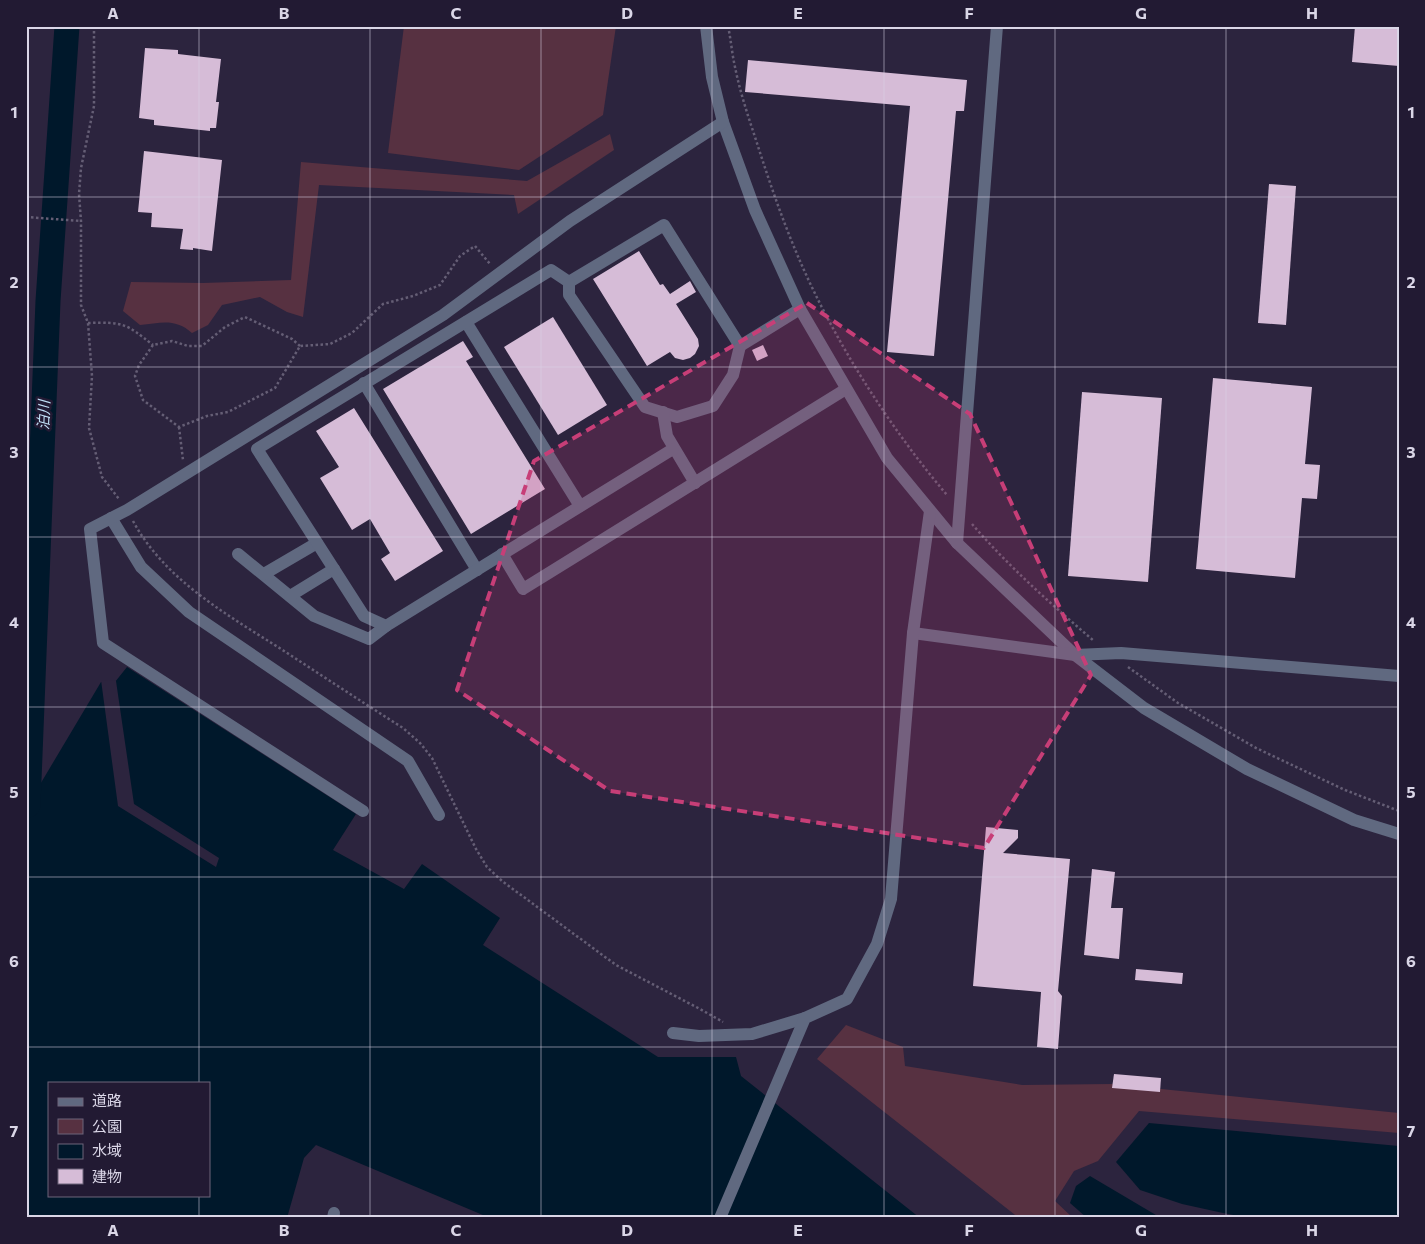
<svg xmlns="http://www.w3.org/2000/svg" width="1425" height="1244" font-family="Commissioner,'Noto Sans JP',sans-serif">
<rect width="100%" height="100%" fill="#2c243e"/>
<!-- green -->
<g fill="#573141">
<polygon points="404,26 616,26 603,115 519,170 388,153"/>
<path d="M610 134 614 150 518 214 514 195 319 185 303 317 287 312 260 297 222 305 208 325 192 333C175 318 161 323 140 325L123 311 131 282 203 283 291 280 301 162 527 181Z"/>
<polygon points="846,1025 903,1047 905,1066 1022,1085 1112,1084 1399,1113 1399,1133 1139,1111 1098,1161 1074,1171 1055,1201 1073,1218 1019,1218 817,1059"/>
</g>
<!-- water -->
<g fill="#00182b" fill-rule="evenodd">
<path d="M127 667 356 814 333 850 404 889 422 864 500 918 483 945 658 1057H736L741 1076 920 1218H490L316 1145 304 1158 287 1218H26V808L101 682H115ZM49 1083H209V1195H49Z"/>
<polygon points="1149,1123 1399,1146 1399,1218 1249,1218 1223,1213 1182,1204 1140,1190 1116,1162"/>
<polygon points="1090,1176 1161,1218 1087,1218 1070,1203 1076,1186"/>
</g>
<!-- pier -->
<polygon fill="#2c243e" points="101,680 116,681 134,804 219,858 216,867 118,806"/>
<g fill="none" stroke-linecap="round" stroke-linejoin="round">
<!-- river -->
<polyline stroke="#00182b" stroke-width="25" points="28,805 48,301 67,26"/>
</g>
<!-- building -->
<g fill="#d6bcd7">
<polygon points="1355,26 1399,26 1399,66 1352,62"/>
<polygon points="145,48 178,50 178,54 221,59 216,102 219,102 216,128 210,128 210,131 154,125 154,120 139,118"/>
<polygon points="748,60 967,80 964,111 956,111 934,356 887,352 910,106 745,92"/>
<polygon points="144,151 222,160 212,251 193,248 193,250 180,249 183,229 151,227 152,213 138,212"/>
<polygon points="1269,184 1296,186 1286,325 1258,323"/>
<polygon points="639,251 660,285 663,284 670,294 690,281 696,292 676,304 698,339 699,346 695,354 690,358 683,360 675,358 670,352 647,366 593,279"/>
<polygon points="553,317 607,405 558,435 504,347"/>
<polygon points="463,341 473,357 466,361 545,489 471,534 383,389"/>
<polygon points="763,345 768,356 757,361 752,350"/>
<polygon points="1213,378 1312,387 1305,464 1320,465 1317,499 1302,498 1295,578 1196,569"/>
<polygon points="1082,392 1162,398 1148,582 1068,576"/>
<polygon points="354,408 443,551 395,581 381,559 390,553 370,519 352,530 320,478 339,467 316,431"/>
<polygon points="986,827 1018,830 1018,838 1003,853 1070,859 1058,991 1062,996 1058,1049 1037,1047 1041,992 973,986"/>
<polygon points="1092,869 1115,872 1111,908 1123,908 1119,959 1084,955"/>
<polygon points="1136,969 1183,973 1182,984 1135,980"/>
<polygon points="1114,1074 1161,1078 1160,1092 1112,1088"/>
</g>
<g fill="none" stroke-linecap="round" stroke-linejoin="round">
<!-- path -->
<g stroke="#655e75" stroke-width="2.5" stroke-dasharray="2.5 2.5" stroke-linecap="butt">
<polyline points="94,26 94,106 81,168 79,194 81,221 81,305 88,323 92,376 89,428 102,477 119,499"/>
<path d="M728 26C731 40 732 54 735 67 740 92 748 116 756 140 769 181 783 222 800 261 835 342 890 428 947 495"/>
<polyline points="26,217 81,221"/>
<path d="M88 323C124 322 125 323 153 345"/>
<polyline points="300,346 292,339 245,317 225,327 202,346 188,346 172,341 153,345 139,365 135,376 143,400 179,427 207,416 228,412 275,388 300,346 330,344 352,333 383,304 413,296 440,285 460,256 475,246 490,264"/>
<polyline points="179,427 183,460"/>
<path d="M133 521C165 580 226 614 281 649 321 675 362 702 403 728L420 743 432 758 476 849 487 867 502 881 616 965 700 1009 723 1022"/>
<path d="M972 524C1009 567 1051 604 1094 641"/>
<polyline points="1128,667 1178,703 1256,748 1345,790 1399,811"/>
</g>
<!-- minor -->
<g stroke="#606980" stroke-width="12">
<polyline points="706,26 712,77 723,122 755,210 800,309 887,458 957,543 1075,655 1144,708 1247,769 1354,820 1399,834"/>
<polygon points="664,225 740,346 733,375 713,406 677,417 645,407 569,295 569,282"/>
<polyline points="466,322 580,506"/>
<polyline points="740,346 800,309"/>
<polyline points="364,383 477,570"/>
<polyline points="663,412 667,436 695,483"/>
<polyline points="111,518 141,567 189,612 408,761 439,815"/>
<polyline points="957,543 997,26"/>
<polyline points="238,554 314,616 369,639 386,626 673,449"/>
<polyline points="502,554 523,589 846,389"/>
<polyline points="264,574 317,543"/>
<polyline points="290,596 334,569"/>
<polyline points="386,626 364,616 257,449 551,270 569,282"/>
<polyline points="913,633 1075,655 1121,653 1399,676"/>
<polyline points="363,811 103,643 90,529 127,510 443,315 570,221 723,122"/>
<polyline points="673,1033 699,1036 752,1034 805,1018"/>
<polyline points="333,1218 334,1213"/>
<polyline points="720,1218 805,1018 847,999 877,944 891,899 913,633 930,511"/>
</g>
</g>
<!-- marked area -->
<path fill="#c73e77" fill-opacity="0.2" stroke="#c73e77" stroke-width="4" stroke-dasharray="10 6" stroke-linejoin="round" d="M807 303 970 414 1091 675 984 848 610 791 457 690 534 461Z"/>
<!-- grid -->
<path fill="none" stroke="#dad6e7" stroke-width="1" stroke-opacity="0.55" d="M199 26V1083M370 26V1218M541 26V1218M712 26V1218M884 26V1218M1055 26V1218M1226 26V1218M26 197H1399M26 367H1399M26 537H1399M26 707H1399M26 877H1399M26 1047H1399M199 1195V1218"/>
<g text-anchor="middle" stroke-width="5" stroke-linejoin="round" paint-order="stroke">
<!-- water labels -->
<g font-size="15" font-style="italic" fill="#c0dff6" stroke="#221a33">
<text transform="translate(44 415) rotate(-88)" y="5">泊川</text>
</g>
</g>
<!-- border -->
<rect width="1425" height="1244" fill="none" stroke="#221a33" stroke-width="55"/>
<!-- legend -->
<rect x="48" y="1082" width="162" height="115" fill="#221a33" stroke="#6c657b"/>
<rect x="58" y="1098" width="25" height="8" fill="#606980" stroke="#6c657b"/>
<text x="92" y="1106" font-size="15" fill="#dad6e7">道路</text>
<rect x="58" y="1119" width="25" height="15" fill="#573141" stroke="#6c657b"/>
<text x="92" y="1132" font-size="15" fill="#dad6e7">公園</text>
<rect x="58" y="1144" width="25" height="15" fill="#00182b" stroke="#6c657b"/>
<text x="92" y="1156" font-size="15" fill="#dad6e7">水域</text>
<rect x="58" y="1169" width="25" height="15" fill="#d6bcd7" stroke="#6c657b"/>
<text x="92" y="1182" font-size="15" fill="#dad6e7">建物</text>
<rect x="28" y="28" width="1370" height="1188" fill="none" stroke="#dad6e7" stroke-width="2"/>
<g font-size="16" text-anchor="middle" font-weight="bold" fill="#dad6e7">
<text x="113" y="19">A</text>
<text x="284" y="19">B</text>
<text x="456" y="19">C</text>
<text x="627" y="19">D</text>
<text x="798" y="19">E</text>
<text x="969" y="19">F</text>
<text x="1141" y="19">G</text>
<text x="1312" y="19">H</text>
<text x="14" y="118">1</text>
<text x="1411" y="118">1</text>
<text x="14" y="288">2</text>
<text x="1411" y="288">2</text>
<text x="14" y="458">3</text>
<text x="1411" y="458">3</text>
<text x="14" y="628">4</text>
<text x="1411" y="628">4</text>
<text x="14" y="798">5</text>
<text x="1411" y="798">5</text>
<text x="14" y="967">6</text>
<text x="1411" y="967">6</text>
<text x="14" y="1137">7</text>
<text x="1411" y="1137">7</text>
<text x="113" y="1236">A</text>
<text x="284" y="1236">B</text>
<text x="456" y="1236">C</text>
<text x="627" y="1236">D</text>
<text x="798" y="1236">E</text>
<text x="969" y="1236">F</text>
<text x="1141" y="1236">G</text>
<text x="1312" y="1236">H</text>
</g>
</svg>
